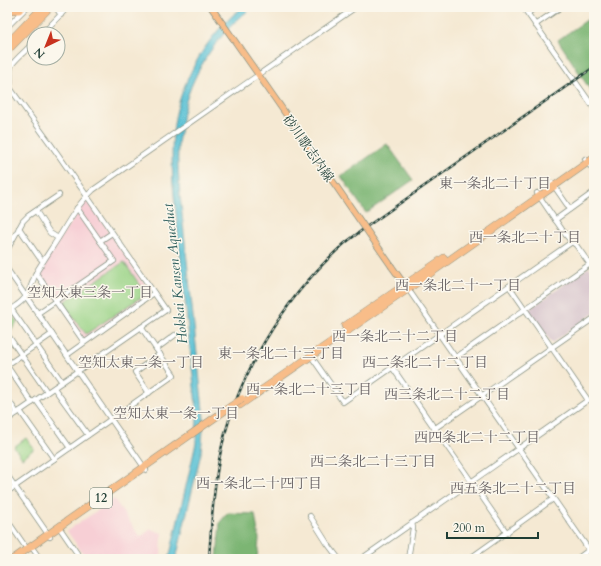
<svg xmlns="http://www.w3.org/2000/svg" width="601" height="566" font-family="Cardo,'Noto Serif JP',serif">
<rect width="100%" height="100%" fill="#fbf7ec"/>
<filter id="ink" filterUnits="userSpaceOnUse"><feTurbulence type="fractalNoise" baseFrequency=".025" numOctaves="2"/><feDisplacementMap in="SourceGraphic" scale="8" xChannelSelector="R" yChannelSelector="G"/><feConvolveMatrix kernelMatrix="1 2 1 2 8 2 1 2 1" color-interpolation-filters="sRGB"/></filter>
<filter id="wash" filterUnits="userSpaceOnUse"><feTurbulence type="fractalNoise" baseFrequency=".012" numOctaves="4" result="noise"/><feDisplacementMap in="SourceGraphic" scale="16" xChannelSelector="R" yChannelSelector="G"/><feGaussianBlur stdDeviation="0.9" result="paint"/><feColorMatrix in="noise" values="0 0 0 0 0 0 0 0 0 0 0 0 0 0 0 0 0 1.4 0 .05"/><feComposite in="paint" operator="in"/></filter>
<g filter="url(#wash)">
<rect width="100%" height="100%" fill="#f5e9d3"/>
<!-- built -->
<g fill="#f7cfd5">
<polygon points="87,199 151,293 84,339 38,273 44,261"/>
<polygon points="114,499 140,537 151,529 162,533 161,559 87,559 67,531"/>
</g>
<!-- industrial -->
<polygon fill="#d2bdc8" points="589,267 594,275 594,313 552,343 528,310"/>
<!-- green -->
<g fill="#9ad386" stroke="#5c885d">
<polygon points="124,262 146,294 86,334 65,307 65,301"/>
<polygon points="10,312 17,322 12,329 7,332 7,314"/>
<polygon points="26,438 34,449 22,458 14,447"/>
</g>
<!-- forest -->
<g fill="#7bb573" stroke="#4d7954">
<polygon points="594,15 594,96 558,40"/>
<polygon points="387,144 413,180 366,213 341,176"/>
<polygon points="228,513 255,514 259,539 257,559 217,559 220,522"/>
</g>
<!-- water -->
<path fill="#57c0d4" stroke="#3b7e84" d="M243 7H253C221 30 193 70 184 109 182 115 182 121 181 128 180 134 178 140 178 146 177 162 179 179 180 195L204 419 201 453 176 559H169L196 443 197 415 173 185C172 162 171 140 175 118 183 77 209 32 243 7Z"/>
</g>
<g filter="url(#ink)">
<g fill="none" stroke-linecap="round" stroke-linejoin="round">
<defs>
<g id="minor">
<polyline points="523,7 594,108"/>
<polyline points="57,9 61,15"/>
<polyline points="528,13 536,7"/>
<polyline points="535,25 561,7"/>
<polyline points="7,27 27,7"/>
<polyline points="42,34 68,7"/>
<path d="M7 91C14 83 8 76 11 66 14 60 29 48 34 42"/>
<polyline points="585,159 594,171"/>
<polyline points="552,183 570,209"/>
<polyline points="537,193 565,234 572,242 576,245 594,270"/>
<polyline points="36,211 50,233 58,238"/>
<polyline points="555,220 594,192"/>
<polyline points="19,228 39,257 43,261"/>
<polyline points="100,241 112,233"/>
<polyline points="7,250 23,221 28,216 59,195"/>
<polyline points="7,269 146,470"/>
<polyline points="36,273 84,342"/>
<polyline points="408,289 594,557"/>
<polyline points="7,303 62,382"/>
<path d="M7 312C15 306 25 301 29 291 32 284 34 277 37 271 45 258 54 245 62 232 71 217 80 202 93 190L356 7"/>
<polyline points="38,313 114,261 77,208"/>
<polyline points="7,334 47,392"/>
<polyline points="156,349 175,335"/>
<polyline points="67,355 154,293"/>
<polyline points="311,356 343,402 572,242"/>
<polyline points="455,358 590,264"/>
<polyline points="7,365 52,334"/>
<polyline points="7,366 32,403"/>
<polyline points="392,367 507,533"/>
<polyline points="54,388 88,435"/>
<polyline points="149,393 135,372 160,354"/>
<polyline points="7,398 17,413"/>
<polyline points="36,400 70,448"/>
<polyline points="20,411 54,459"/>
<polyline points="7,420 166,310 57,153 10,88"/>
<polyline points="434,429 594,318"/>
<polyline points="7,475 50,537"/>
<polyline points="7,492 174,375 141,327"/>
<polyline points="310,516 327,543 339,559"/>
<polyline points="7,520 27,549"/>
<polyline points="59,527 81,559"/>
<polyline points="33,549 40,559"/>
<polyline points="361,559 588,400 509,286"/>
<polyline points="408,559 413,528 412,523"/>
<polyline points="469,559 553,499"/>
<polyline points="577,559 589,550"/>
</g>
<g id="major">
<polyline points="211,7 318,160"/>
<polyline points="392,267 407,288"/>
</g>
<g id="highway">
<polyline points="7,10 19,10 22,7"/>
<polyline points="7,44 43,7"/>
<polyline points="7,51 50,7"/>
<polyline points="345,326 444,258"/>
<polyline points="240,405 408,289 594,158"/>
<polyline points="13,559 230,407"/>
</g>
</defs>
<!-- minor casing -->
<use href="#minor" stroke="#8a9384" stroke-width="6"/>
<!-- major casing -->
<use href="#major" stroke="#8a9384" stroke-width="7"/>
<!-- highway casing -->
<use href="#highway" stroke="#8a9384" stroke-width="8"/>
<!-- minor -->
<use href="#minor" stroke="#fff" stroke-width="4.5"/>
<!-- major -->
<use href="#major" stroke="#f8bd89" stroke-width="5.5"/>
<!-- highway -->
<use href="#highway" stroke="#f8bd89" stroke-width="7"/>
<defs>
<path id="rail" d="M209 559C211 526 213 492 219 460 234 379 284 297 345 243 353 237 361 231 369 225L594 67"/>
</defs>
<!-- rail casing -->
<use href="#rail" stroke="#1f3d34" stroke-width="2.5"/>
<!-- rail -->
<use href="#rail" stroke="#fbf7ec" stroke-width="1" stroke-dasharray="3" stroke-linecap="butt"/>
<defs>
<polyline id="major-bridge" points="318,160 392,267"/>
<polyline id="highway-bridge" points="230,407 242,399"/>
</defs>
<!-- major-bridge casing -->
<use href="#major-bridge" stroke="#8a9384" stroke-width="7" stroke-linecap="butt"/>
<!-- highway-bridge casing -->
<use href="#highway-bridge" stroke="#8a9384" stroke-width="8" stroke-linecap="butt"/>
<!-- major-bridge -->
<use href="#major-bridge" stroke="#f8bd89" stroke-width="5.5"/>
<!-- highway-bridge -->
<use href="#highway-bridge" stroke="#f8bd89" stroke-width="7"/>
</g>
</g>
<g text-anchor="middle" stroke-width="3" stroke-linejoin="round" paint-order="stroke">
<!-- shield labels -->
<rect fill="#fbf7ec" stroke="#61756b" stroke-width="1" x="90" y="488" width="22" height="20" rx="3"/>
<g font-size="12" font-weight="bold" fill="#1f3d34">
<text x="101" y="502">12</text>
</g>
<!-- street labels -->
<g font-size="13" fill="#1f3d34" stroke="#fbf7ec">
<text transform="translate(309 148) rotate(55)" y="5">砂川歌志内線</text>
</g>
<!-- neighbourhood labels -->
<g font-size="14" fill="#666062" stroke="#fbf7ec">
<text x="495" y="188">東一条北二十丁目</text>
<text x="525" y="242">西一条北二十丁目</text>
<text x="458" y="290">西一条北二十一丁目</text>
<text x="90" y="297">空知太東三条一丁目</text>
<text x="395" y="341">西一条北二十二丁目</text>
<text x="281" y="358">東一条北二十三丁目</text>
<text x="141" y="367">空知太東二条一丁目</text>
<text x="425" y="367">西二条北二十二丁目</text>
<text x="309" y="394">西一条北二十三丁目</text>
<text x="447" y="399">西三条北二十二丁目</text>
<text x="176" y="418">空知太東一条一丁目</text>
<text x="477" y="442">西四条北二十二丁目</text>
<text x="373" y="466">西二条北二十三丁目</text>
<text x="259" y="488">西一条北二十四丁目</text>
<text x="513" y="493">西五条北二十二丁目</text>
</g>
<!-- water labels -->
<g font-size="14" font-style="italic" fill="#2d5e5c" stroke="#fbf7ec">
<text transform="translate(175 274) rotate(-96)" y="5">Hokkai Kansen Aqueduct</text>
</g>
</g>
<!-- margin -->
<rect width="601" height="566" fill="none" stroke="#fbf7ec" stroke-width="24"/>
<!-- north arrow -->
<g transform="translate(46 46) rotate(223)"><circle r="19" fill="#fbf7ec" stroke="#a3ada2"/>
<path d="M0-3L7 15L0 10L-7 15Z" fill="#c8321e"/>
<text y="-6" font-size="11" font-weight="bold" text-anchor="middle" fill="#1f3d34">N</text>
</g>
<!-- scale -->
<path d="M447 532v6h91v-6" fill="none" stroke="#1f3d34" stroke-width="2"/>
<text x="453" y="532" font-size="12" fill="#1f3d34" stroke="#fbf7ec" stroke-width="3" paint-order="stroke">200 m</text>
</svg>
